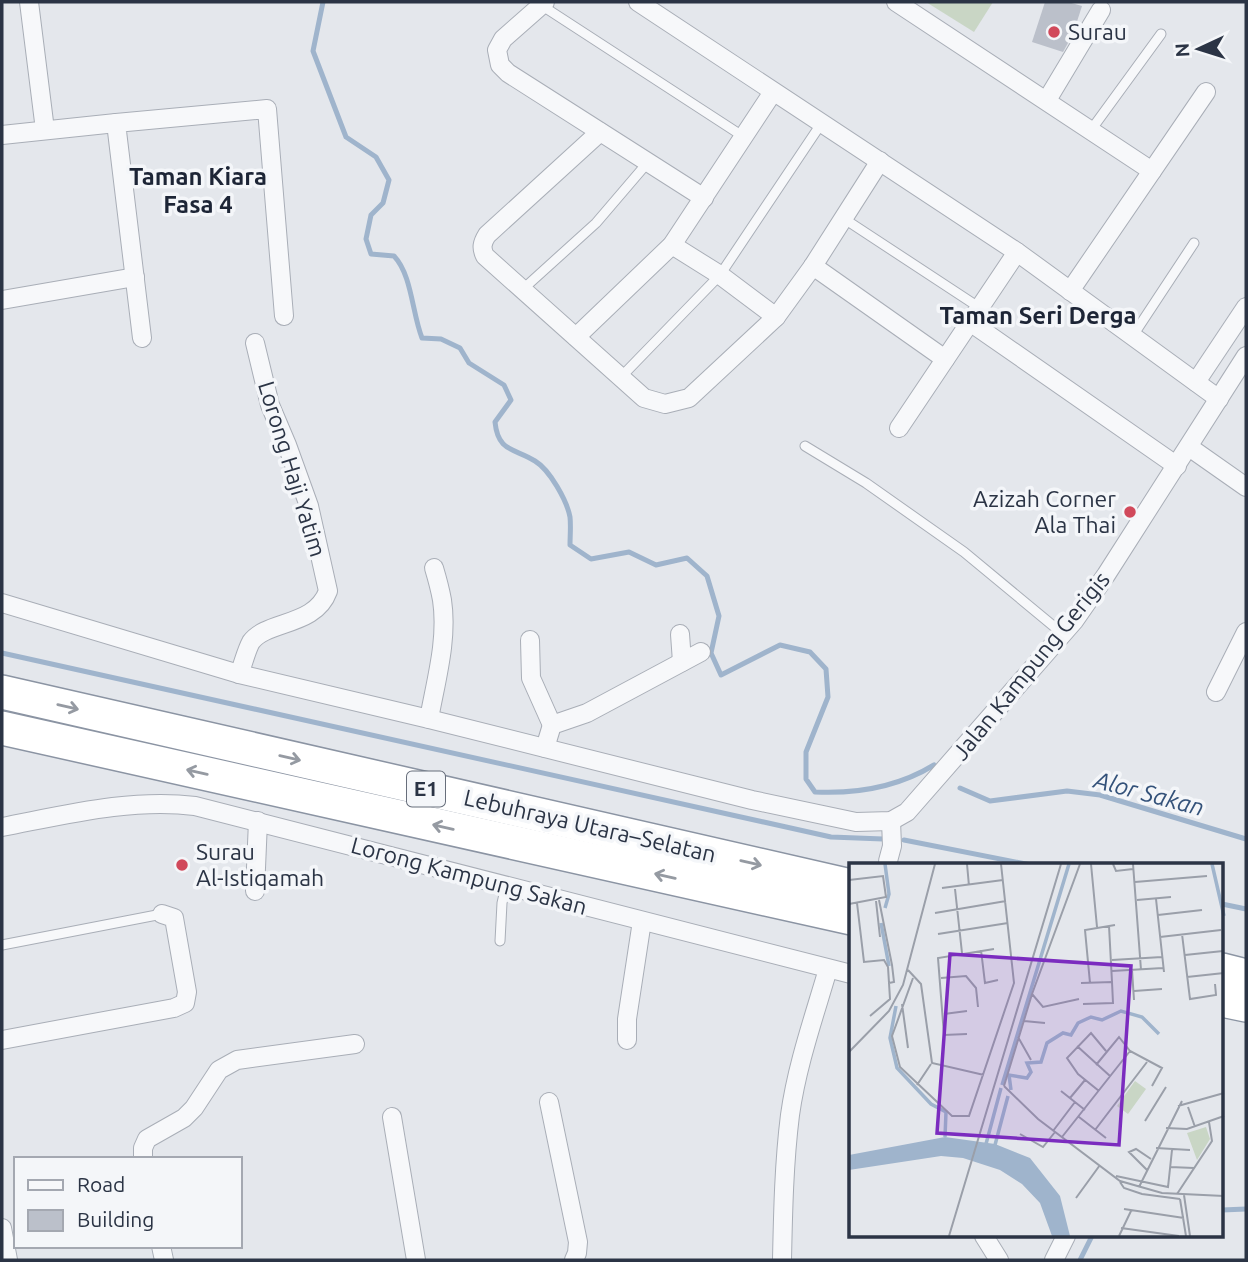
<svg xmlns="http://www.w3.org/2000/svg" width="1248" height="1262" font-family="Ubuntu,sans-serif">
<rect width="100%" height="100%" fill="#e4e7ec"/>
<!-- green -->
<polygon fill="#c9d6c5" points="926,2 993,2 974,32"/>
<g fill="none" stroke-linecap="round" stroke-linejoin="round">
<!-- stream -->
<g stroke="#9fb4cc" stroke-width="5">
<path d="M323 2 313 51 346 137 376 157 389 180 383 203 371 215 366 239 371 254 394 256C412 275 412 313 422 338L441 339 460 348 469 363 504 385 511 400 495 422C498 452 514 448 535 461 550 470 567 501 570 517 571 526 570 536 570 545L591 559 629 552 656 565 687 558 707 576 719 616 711 653 721 675 780 645 810 652 826 669 828 697 806 752V779L815 792C857 794 898 787 934 765"/>
<polyline points="2,653 831,837 883,839"/>
<polyline points="960,788 990,801 1067,791 1100,795 1246,839"/>
<polyline points="904,840 1031,865"/>
<polyline points="1222,904 1246,909"/>
<polyline points="1222,1210 1246,1209"/>
<polyline points="1080,1260 1092,1236"/>
</g>
</g>
<!-- building -->
<polygon fill="#bbc0ca" points="1045,2 1068,2 1082,6 1073,34 1063,52 1032,42"/>
<g fill="none" stroke-linecap="round" stroke-linejoin="round">
<defs>
<g id="service">
<polyline points="541,5 744,137"/>
<polyline points="1091,130 1161,34"/>
<polyline points="843,218 980,308"/>
<polyline points="522,290 596,223 649,161"/>
<polyline points="1132,337 1194,243"/>
<polyline points="621,377 720,275 821,124"/>
<polyline points="805,446 866,483 964,552 1063,634"/>
<polyline points="500,941 502,903 506,886"/>
<polyline points="2,945 162,914"/>
</g>
<g id="minor">
<polyline points="29,2 45,130"/>
<polyline points="545,2 503,39 497,50 500,65 508,73 704,198"/>
<polyline points="638,2 1017,252 1219,399"/>
<polyline points="896,2 1152,171"/>
<polyline points="1047,100 1101,10"/>
<path d="M600 132 487 235C482 243 481 248 485 256L644 398 665 404 689 398 776 317 813 266 880 161"/>
<polyline points="2,135 116,123"/>
<polyline points="672,245 720,275 776,317"/>
<polyline points="813,266 945,359"/>
<polyline points="1070,291 1206,92"/>
<polyline points="2,300 135,277"/>
<polyline points="970,322 1177,466"/>
<polyline points="576,337 672,245 773,92"/>
<polyline points="142,338 116,123 267,109 284,316"/>
<polyline points="1196,382 1246,307"/>
<polyline points="899,428 1017,252"/>
<polyline points="1189,447 1246,487"/>
<polyline points="2,603 239,674 429,719 752,800 856,822 891,821 907,812 1074,621 1106,575 1246,356"/>
<polyline points="680,634 682,662"/>
<polyline points="530,640 531,678 552,725"/>
<path d="M239 674C243 665 246 651 251 642 267 620 315 627 328 591L309 506 287 445 270 405 255 343"/>
<polyline points="1216,692 1246,632"/>
<path d="M429 719C436 680 448 639 442 600 440 589 437 578 434 568"/>
<polyline points="545,748 552,725 587,713 701,652"/>
<path d="M2 827C65 815 131 798 195 806L851 974"/>
<polyline points="888,861 892,846 891,821"/>
<polyline points="255,891 258,821"/>
<polyline points="2,1040 174,1008 185,1003 187,992 174,918 162,914"/>
<polyline points="627,1040 627,1019 642,921"/>
<polyline points="549,1102 578,1242 577,1253 574,1260"/>
<polyline points="392,1117 416,1260"/>
<polyline points="143,1159 143,1148 147,1139 184,1118 194,1108 219,1070 237,1060 355,1044"/>
<polyline points="2,1228 8,1260"/>
<polyline points="984,1236 999,1260"/>
<polyline points="161,1246 164,1260"/>
<path d="M782 1260C783 1212 784 1163 790 1115 797 1065 814 1017 828 969"/>
<polyline points="1054,1260 1066,1236"/>
</g>
<g id="motorway">
<polyline points="2,692 851,886"/>
<polyline points="2,728 851,918"/>
<polyline points="1222,970 1246,976"/>
<polyline points="1222,1000 1246,1005"/>
</g>
</defs>
<!-- service casing -->
<use href="#service" stroke="#a9aeb7" stroke-width="11"/>
<!-- minor casing -->
<use href="#minor" stroke="#a9aeb7" stroke-width="20"/>
<!-- motorway casing -->
<use href="#motorway" stroke="#8b94a3" stroke-width="36"/>
<!-- service -->
<use href="#service" stroke="#f7f8fa" stroke-width="9"/>
<!-- minor -->
<use href="#minor" stroke="#f7f8fa" stroke-width="18"/>
<!-- motorway -->
<use href="#motorway" stroke="#fff" stroke-width="33"/>
</g>
<!-- one-way arrows -->
<defs><path id="oneway-shaft" d="M-6 0H5M1.5-3L5.5 0L1.5 3" fill="none" stroke-width="1.6" stroke-linecap="round" stroke-linejoin="round" transform="scale(1.75)"/></defs>
<g stroke="#959aa2">
<use href="#oneway-shaft" transform="translate(68 707) rotate(13)"/>
<use href="#oneway-shaft" transform="translate(290 758) rotate(13)"/>
<use href="#oneway-shaft" transform="translate(197 772) rotate(-167)"/>
<use href="#oneway-shaft" transform="translate(443 827) rotate(-167)"/>
<use href="#oneway-shaft" transform="translate(751 863) rotate(13)"/>
<use href="#oneway-shaft" transform="translate(665 876) rotate(-167)"/>
</g>
<!-- markers -->
<g fill="#d1495b" stroke="#f4f6f9" stroke-width="2.5">
<circle cx="1054" cy="32" r="7"/>
<circle cx="1130" cy="512" r="7"/>
<circle cx="182" cy="865" r="7"/>
</g>
<g text-anchor="middle" stroke-width="7" stroke-linejoin="round" paint-order="stroke">
<!-- shield labels -->
<rect fill="#f4f6f9" stroke="#676e7b" stroke-width="2" x="407" y="771.5" width="38" height="35" rx="5"/>
<g font-size="21" font-weight="bold" fill="#2b3445">
<text x="426" y="796">E1</text>
</g>
<!-- poi labels -->
<g font-size="23" fill="#2b3445" stroke="#f4f6f9" text-anchor="start">
<text x="1068" y="40">Surau</text>
<text x="1116" y="507" text-anchor="end">Azizah Corner<tspan x="1116" dy="26">Ala Thai</tspan></text>
<text x="196" y="860">Surau<tspan x="196" dy="26">Al-Istiqamah</tspan></text>
</g>
<!-- street labels -->
<g font-size="23" fill="#2b3445" stroke="#f4f6f9">
<text transform="translate(292 469) rotate(73)" y="8">Lorong Haji Yatim</text>
<text transform="translate(1031 666) rotate(-51)" y="8">Jalan Kampung Gerigis</text>
<text transform="translate(590 826) rotate(13)" y="8">Lebuhraya Utara–Selatan</text>
<text transform="translate(469 876) rotate(15)" y="8">Lorong Kampung Sakan</text>
</g>
<!-- neighbourhood labels -->
<g font-size="24" font-weight="bold" fill="#1d2536" stroke="#f4f6f9">
<text x="198" y="185">Taman Kiara<tspan x="198" dy="28">Fasa 4</tspan></text>
<text x="1038" y="324">Taman Seri Derga</text>
</g>
<!-- water labels -->
<g font-size="24" font-style="italic" fill="#34527a" stroke="#f4f6f9">
<text transform="translate(1149 794) rotate(15)" y="8">Alor Sakan</text>
</g>
</g>
<!-- overview -->
<g transform="translate(849 863)">
<rect width="374" height="374" fill="#e4e7ec"/>
<path d="M286 218 297 226 279 251 268 243ZM357 264 361 276 348 297 338 270Z" fill="#c9d6c5"/>
<path d="M96 274 146 281 181 295 211 333 221 373H203L191 340 173 321 151 307 114 295 92 293 0 307V292Z" fill="#9fb4cc"/>
<path fill="none" stroke="#9fb4cc" stroke-width="3.5" d="M36 1 40 31 36 45M363 1 375 53M32 60 40 103M47 143 41 175 48 205 82 241 97 249 96 274M153 222 220 1M162 227 160 212 178 215 182 209 178 200 192 199 198 180 214 170 222 172 229 160 242 154 253 157 272 148 293 154 310 171M137 281 152 225M146 282 159 233"/>
<path fill="none" stroke="#9a9fa9" stroke-width="2" d="M118 1 120 23M242 1 248 64M264 1 267 8 284 6M284 1 292 107M0 17 34 13 37 34 0 41M286 19 358 13M93 25 154 17M106 26 113 90M307 36 315 109M30 37 43 102 45 119 40 120M288 37 322 34M27 38 31 74M8 40 15 99 35 97 39 104 41 136 21 153M86 50 157 38M309 52 353 47M260 63 263 119M89 71 159 60M333 71 341 136 367 132 366 121M311 74 372 67M132 87 136 120 149 117M336 92 374 88M263 97 313 94M59 107 72 121 83 200 135 212M283 107 285 137M263 108 314 105M338 114 375 110M64 115 43 173 51 204 103 253H120L165 120 152 1M92 115 117 113 127 125 129 144M232 120 263 119 264 140 234 141M241 120 236 67 266 62M285 128 313 126M183 131 194 144 230 136M53 141 59 185M95 151 118 148M175 158 196 160M118 171 95 172 89 95 145 86M169 174 182 197M228 183 261 213M0 189 40 148 54 122 86 1M247 202 270 174 281 188 313 205 303 223M68 222 82 201M155 223 189 256 271 318 313 330 375 333M155 223 183 131 231 1M212 228 236 247M250 228 229 211 218 195 242 170 257 188M221 235 236 217M329 243 375 230M339 244 346 264M230 254 257 275M296 258 317 224M317 265 338 266 375 253M246 267 298 199M204 268 226 239M171 271 194 284 206 269M213 274 281 188M307 285 341 287M321 304 345 305M298 307 280 289 287 286 302 296M267 313 319 324 323 287M271 319 275 325 293 331 331 336M290 324 333 238M328 331 363 278 360 259M335 332 341 373M227 335 251 302M331 336 337 373M275 346 335 355M272 365 330 373M100 373 212 1M270 373 282 348"/>
<path fill="#7b2cbf" fill-opacity="0.15" stroke="#7b2cbf" stroke-width="3.5" d="M101 91 282 103 270 282 88 270Z"/>
<rect width="374" height="374" fill="none" stroke="#2b3445" stroke-width="3.5"/>
</g>
<!-- border -->
<rect width="1248" height="1262" fill="none" stroke="#2b3445" stroke-width="7"/>
<!-- legend -->
<rect x="14" y="1157" width="228" height="91" fill="#f4f6f9" stroke="#a4a8b1" stroke-width="2"/>
<rect x="28" y="1180" width="35" height="10" fill="#f7f8fa" stroke="#a4a8b1" stroke-width="2"/>
<text x="77" y="1192" font-size="21" fill="#2b3445">Road</text>
<rect x="28" y="1210" width="35" height="21" fill="#bbc0ca" stroke="#a4a8b1" stroke-width="2"/>
<text x="77" y="1227" font-size="21" fill="#2b3445">Building</text>
<!-- north arrow -->
<g transform="translate(1199 49) rotate(266)" stroke="#f4f6f9" stroke-width="5" paint-order="stroke">
<path d="M0-5L12 26L0 18L-12 26Z" fill="#2b3445"/>
<text y="-10" font-size="19" font-weight="bold" text-anchor="middle" fill="#2b3445">N</text>
</g>
</svg>
